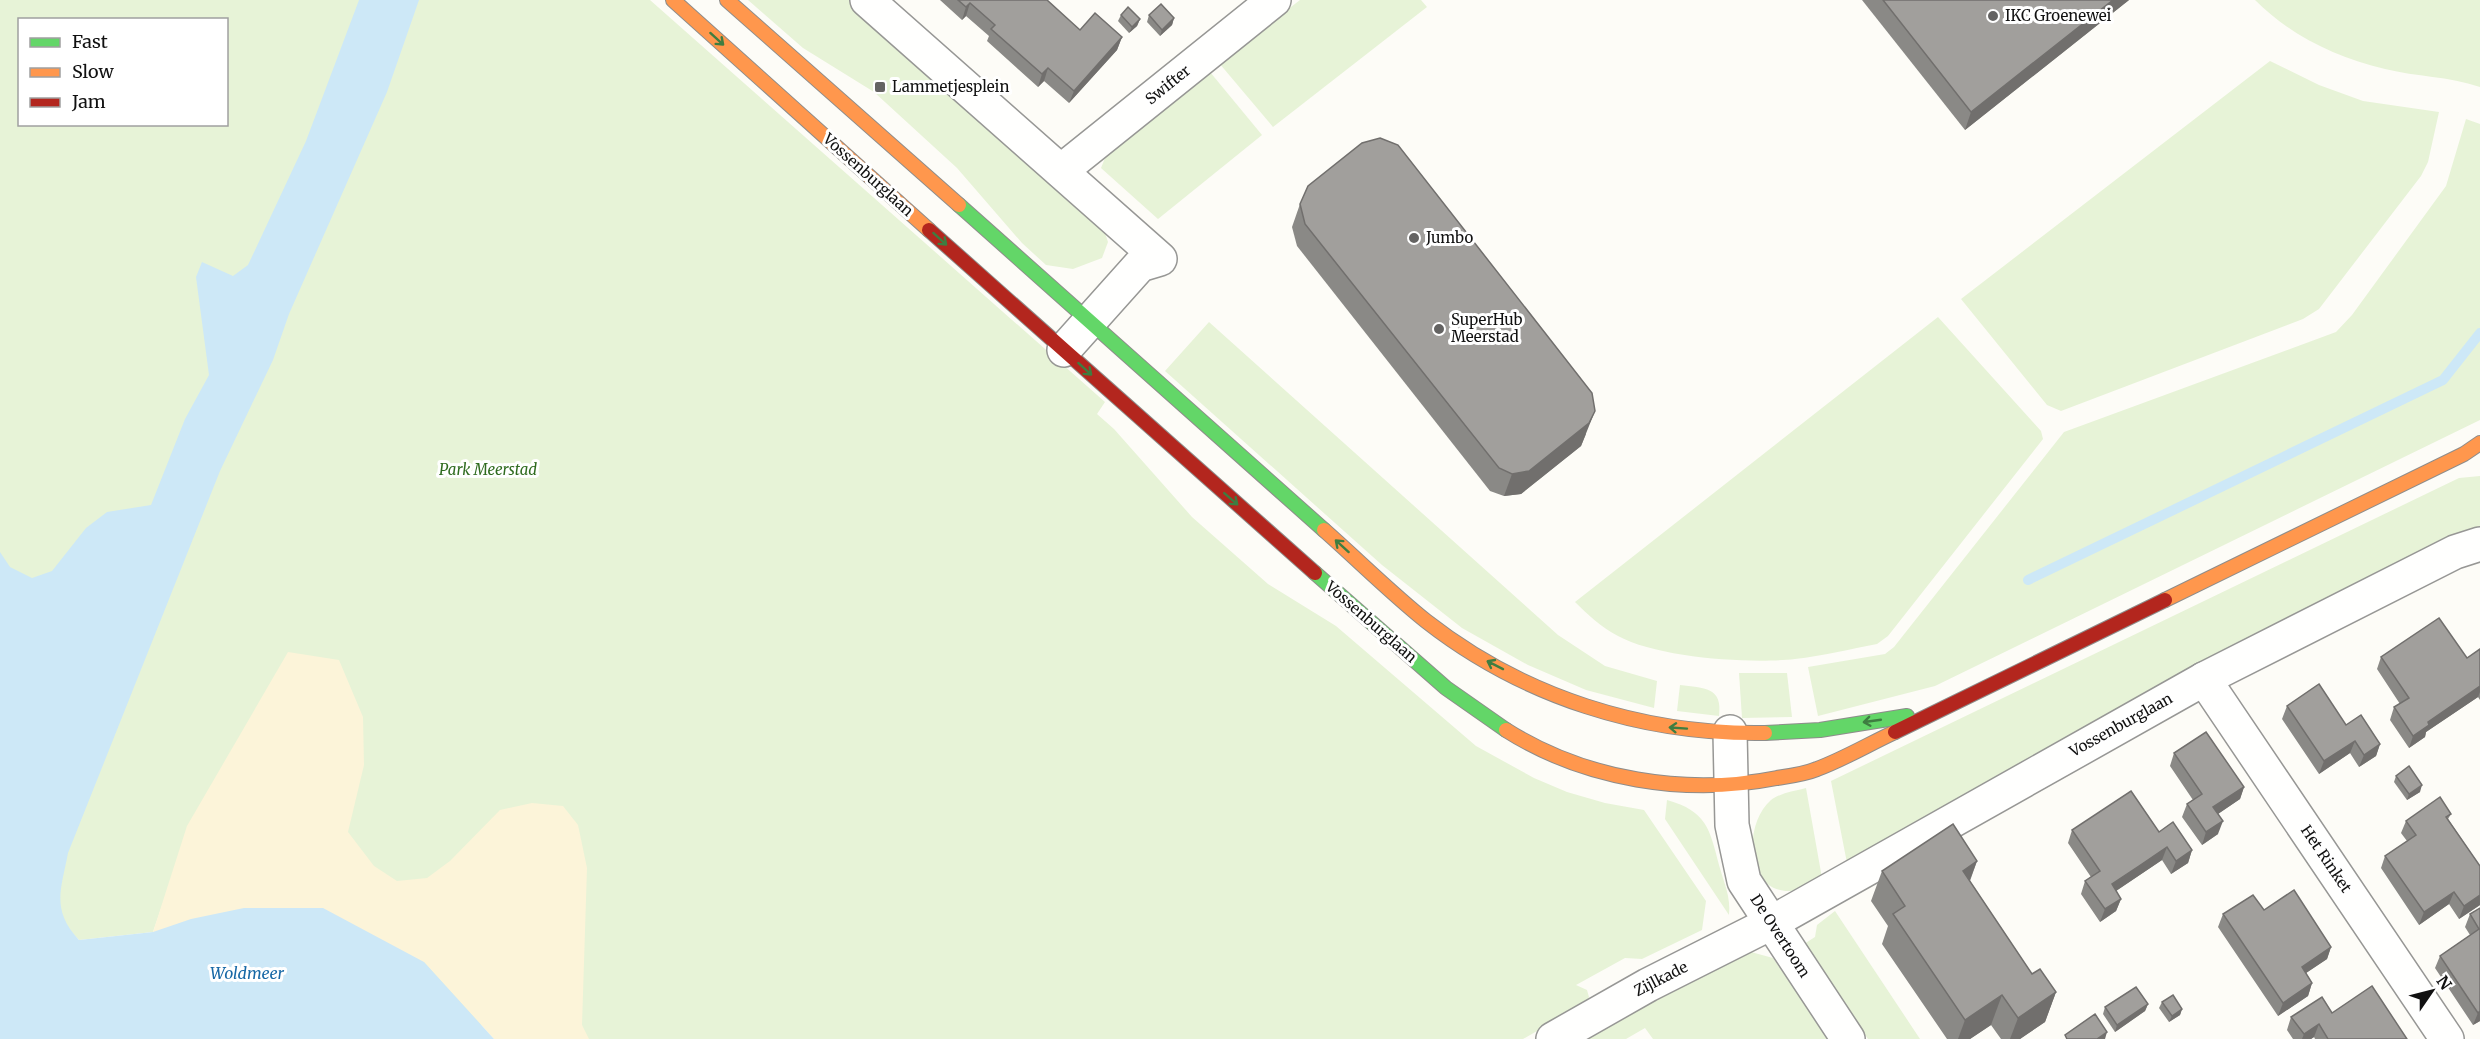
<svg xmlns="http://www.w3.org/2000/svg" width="2480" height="1039" font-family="Merriweather,serif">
<rect width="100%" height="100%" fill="#fdfcf7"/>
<!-- green -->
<g fill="#e7f3d7" fill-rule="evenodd">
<path d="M0 0H650L1105 402 1097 414 1114 429 1192 517 1268 584 1336 626 1476 746 1534 778 1567 792 1605 803 1644 810 1706 901 1702 930 1642 959 1625 958 1576 985 1587 990 1589 997 1586 1003 1523 1039H515L165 897 153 932 79 940 63 923 0 901ZM20 20H226V124H20Z"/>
<polygon points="748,0 849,0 1102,224 1108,242 1102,258 1073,269 1046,265 1022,243 957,168 874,92 803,48"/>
<polygon points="1300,0 1421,0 1427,7 1273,127 1219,63"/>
<path d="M2255 0H2480V87C2448 76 2417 77 2385 69 2335 57 2291 36 2255 0Z"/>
<polygon points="2270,61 2319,85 2363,101 2439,112 2428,162 2421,176 2319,309 2303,319 2061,411 2047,405 1961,299"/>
<polygon points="1210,72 1262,135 1158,219 1101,168 1107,153"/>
<polygon points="2466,119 2480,124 2480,420 1935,686 1818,716 1808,667 1885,654 1894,647 2064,432 2336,332 2352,315 2446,186"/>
<path d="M1938 317 2041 431 2043 439 1888 636 1877 644C1850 649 1823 656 1795 659 1750 664 1658 658 1618 636 1601 627 1588 615 1575 602Z"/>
<polygon points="1209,322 1558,635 1605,666 1657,681 1654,708 1586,690 1528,665 1462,628 1382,565 1165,371"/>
<path d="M2480 476V533C2259 621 2053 745 1847 863L1831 781 2459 478Z"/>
<polygon points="1739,673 1787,673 1792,717 1742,718"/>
<path d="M1680 685C1704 688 1723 687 1719 716L1677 711Z"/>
<path d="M1806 788 1822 878C1812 883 1800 892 1788 891 1744 890 1744 823 1771 800 1780 793 1795 791 1806 788Z"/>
<path d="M1667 800C1707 811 1710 830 1719 865 1724 883 1731 897 1729 915L1665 819Z"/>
<polygon points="1835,911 1920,1039 1868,1039 1804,944 1815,937 1817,925"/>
<polygon points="1751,952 1773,958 1829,1039 1653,1039 1645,1028 1626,1039 1585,1039 1729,958"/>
</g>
<!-- sand -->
<polygon fill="#fcf4d9" points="288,652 339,660 363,717 364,765 348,832 374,866 397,881 427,878 450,861 500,810 532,803 563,806 578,825 587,868 582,1025 589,1039 494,1039 424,962 153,932 187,826"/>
<!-- water -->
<path fill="#cde8f7" d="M359 0H419L387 92 289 314 273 360 220 471 68 853C61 890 51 910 79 940L153 932 191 919 244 908H323L424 962 494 1039H0V552L10 567 32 578 52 571 86 528 107 512 151 505 185 419 209 375 196 277 202 262 233 276 248 265 306 141Z"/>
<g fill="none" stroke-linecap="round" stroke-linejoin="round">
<!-- stream -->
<polyline stroke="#cde8f7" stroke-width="10" points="2028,580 2443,380 2480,333"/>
<defs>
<g id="street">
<polyline points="867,0 1160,259 1140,265 1064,350"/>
<polyline points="1061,171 1274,0"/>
<polyline points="2204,679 2447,1039"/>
<polyline points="1730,732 1732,825 1744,881 1848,1039"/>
<polyline points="1553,1039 1648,985 1771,923 2204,679 2455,552 2480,544"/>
</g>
<g id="fast">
<polyline points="959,205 1324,530"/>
<polyline points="1315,573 1446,688 1506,730"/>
<polyline points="1765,733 1820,730 1907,716"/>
</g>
<g id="slow">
<polyline points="673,0 929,230"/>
<polyline points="727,0 959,205"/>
<path d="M1324 530C1358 560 1391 593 1426 621 1523 697 1643 735 1765 733"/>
<polyline points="2165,600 2464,454 2480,443"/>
<path d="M1506 730C1585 780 1686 796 1777 778 1790 776 1805 774 1817 769 1844 759 1869 744 1895 732"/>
</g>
<g id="jam">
<polyline points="929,230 1315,573"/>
<polyline points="1895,732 2165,600"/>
</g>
</defs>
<!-- street casing -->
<use href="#street" stroke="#979795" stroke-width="36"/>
<!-- fast casing -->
<use href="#fast" stroke="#8e8d8b" stroke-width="16"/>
<!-- slow casing -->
<use href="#slow" stroke="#8e8d8b" stroke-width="16"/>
<!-- jam casing -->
<use href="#jam" stroke="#8e8d8b" stroke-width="16"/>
<!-- street -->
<use href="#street" stroke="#fffffe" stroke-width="33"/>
<!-- fast -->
<use href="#fast" stroke="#63d668" stroke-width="14"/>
<!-- slow -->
<use href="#slow" stroke="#ff974d" stroke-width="14"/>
<!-- jam -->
<use href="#jam" stroke="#b3261e" stroke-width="14"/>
</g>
<!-- wall -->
<g fill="#8a8986">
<polygon points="940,0 1047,0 1080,30 1122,37 1117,50 1069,103 1044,81 1038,87 987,41 989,36 966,16 962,20"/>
<polygon points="1862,0 2129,0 1965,130"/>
<polygon points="1121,15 1140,19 1137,26 1129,33 1118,21"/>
<polygon points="1149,15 1174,18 1172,25 1160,36 1147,22"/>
<polygon points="1300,204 1586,434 1581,446 1521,494 1504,496 1490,491 1297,246 1292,227"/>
<polygon points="2480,649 2480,700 2478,697 2426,732 2425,737 2409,748 2390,720 2394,707 2400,704 2377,669 2381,657 2467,658"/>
<polygon points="2287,706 2346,725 2380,744 2376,756 2359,767 2350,753 2319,774 2282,719"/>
<polygon points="2174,753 2244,787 2240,799 2218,814 2218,834 2202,845 2182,817 2187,804 2193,800 2170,766"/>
<polygon points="2396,776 2420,792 2407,800 2394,782"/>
<polygon points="2451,814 2448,819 2480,866 2480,905 2459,919 2449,904 2419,925 2381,868 2385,856 2407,841 2401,833 2406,821"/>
<polygon points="2072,830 2159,832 2192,850 2188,863 2171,874 2162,860 2116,891 2121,899 2116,911 2100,922 2081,894 2085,881 2091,877 2068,843"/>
<polygon points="1977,861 1970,881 2032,974 2056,992 2045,1022 2020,1039 2001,1039 1991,1025 1970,1039 1947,1039 1882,944 1888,926 1871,901 1882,871"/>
<polygon points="2480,908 2480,1021 2473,1025 2435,968 2440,956 2470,935 2465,927 2470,914"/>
<polygon points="2264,910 2331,947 2327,959 2306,973 2312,983 2308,996 2278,1016 2218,927 2223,914"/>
<polygon points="2162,1002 2182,1009 2180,1015 2169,1022 2159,1008"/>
<polygon points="2148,1004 2145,1011 2115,1032 2103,1014 2105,1007"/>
<polygon points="2332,1013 2407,1039 2315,1039 2314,1037 2311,1039 2293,1039 2287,1030 2291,1017"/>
</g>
<!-- shaded-wall -->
<g fill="#716f6d">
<polygon points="2113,0 2129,0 1965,130 1971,112"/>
<polygon points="970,3 966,16 962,20 966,7"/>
<polygon points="1174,18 1172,25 1160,36 1162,30"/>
<polygon points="1140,19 1137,26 1129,33 1132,27"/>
<polygon points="1122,37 1117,50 1069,103 1074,91"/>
<polygon points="1048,68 1044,81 1038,87 1042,74"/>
<polygon points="1595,411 1581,446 1521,494 1504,496 1512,474"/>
<polygon points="2480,686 2480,692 2478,697 2426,732 2425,737 2409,748 2413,736 2428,722"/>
<polygon points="2355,741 2350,753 2319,774 2324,761"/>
<polygon points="2380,744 2376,756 2359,767 2364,755"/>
<polygon points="2422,785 2420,792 2407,800 2409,794"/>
<polygon points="2244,787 2240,799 2209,820 2213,807"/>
<polygon points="2223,821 2218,834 2202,845 2206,832"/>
<polygon points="2167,847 2162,860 2107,897 2112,884"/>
<polygon points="2192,850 2188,863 2171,874 2176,861"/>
<polygon points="1977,861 1966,890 1963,871"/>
<polygon points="2454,892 2449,904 2419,925 2424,912"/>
<polygon points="2480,895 2480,905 2459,919 2464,906"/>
<polygon points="2121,899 2116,911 2100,922 2105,909"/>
<polygon points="2331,947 2327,959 2297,979 2302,967"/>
<polygon points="2312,983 2308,996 2278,1016 2283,1003"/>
<polygon points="2056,992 2045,1022 2020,1039 2010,1039 2018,1018"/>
<polygon points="2002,995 1991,1025 1970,1039 1958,1039 1965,1020"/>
<polygon points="2148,1004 2145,1011 2115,1032 2117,1025"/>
<polygon points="2182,1009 2180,1015 2169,1022 2172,1016"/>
<polygon points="2480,1011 2480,1021 2473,1025 2478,1013"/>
<polygon points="2319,1024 2314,1037 2311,1039 2302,1039 2304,1034"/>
<polygon points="2107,1032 2105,1039 2097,1039"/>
</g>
<!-- building -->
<g fill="#a19f9c" stroke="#716f6d" stroke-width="1.5">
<polygon points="958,0 1047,0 1080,30 1095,13 1122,37 1074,91 1048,68 1042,74 991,29 995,25 970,3 966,7"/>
<polygon points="1883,0 2113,0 1971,112"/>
<polygon points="1161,4 1174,18 1162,30 1149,15"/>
<polygon points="1128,7 1140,19 1132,27 1121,15"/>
<polygon points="1380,138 1398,145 1592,393 1595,411 1589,423 1529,471 1512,474 1499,468 1305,224 1300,204 1308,186 1362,143"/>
<polygon points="2439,618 2467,658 2480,649 2480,686 2428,722 2429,725 2413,736 2394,707 2409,698 2381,657"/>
<polygon points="2319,684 2346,725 2361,715 2380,744 2364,755 2355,741 2324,761 2287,706"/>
<polygon points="2206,732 2244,787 2213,807 2223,821 2206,832 2187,804 2202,794 2174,753"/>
<polygon points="2409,766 2422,785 2409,794 2396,776"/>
<polygon points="2131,791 2159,832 2173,822 2192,850 2176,861 2167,847 2139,866 2112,884 2121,899 2105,909 2085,881 2100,871 2072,830"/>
<polygon points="2440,797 2451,814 2446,817 2480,866 2480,895 2464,906 2454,892 2424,912 2385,856 2416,835 2406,821"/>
<polygon points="1953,824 1977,861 1963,871 2032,974 2040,969 2056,992 2018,1018 2002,995 1965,1020 1893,914 1905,906 1882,871"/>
<polygon points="2294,890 2331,947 2302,967 2312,983 2283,1003 2223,914 2253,895 2264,910"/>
<polygon points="2480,908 2480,1011 2478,1013 2440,956 2479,929 2470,914"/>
<polygon points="2372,986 2407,1039 2328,1039 2319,1024 2304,1034 2291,1017 2322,997 2332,1013"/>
<polygon points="2136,987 2148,1004 2117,1025 2105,1007"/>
<polygon points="2173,995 2182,1009 2172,1016 2162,1002"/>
<polygon points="2095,1014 2107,1032 2097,1039 2067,1039 2065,1035"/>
</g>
<!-- one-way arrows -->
<defs><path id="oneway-shaft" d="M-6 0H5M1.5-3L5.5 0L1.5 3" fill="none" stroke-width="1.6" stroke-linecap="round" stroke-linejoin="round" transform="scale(1.5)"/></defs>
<g stroke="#3e7d41">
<use href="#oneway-shaft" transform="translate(717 39) rotate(42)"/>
<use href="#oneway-shaft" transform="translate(940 239) rotate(42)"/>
<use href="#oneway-shaft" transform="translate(1085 369) rotate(42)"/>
<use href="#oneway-shaft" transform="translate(1231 499) rotate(41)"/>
<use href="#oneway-shaft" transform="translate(1342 546) rotate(-138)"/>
<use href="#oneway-shaft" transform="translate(1495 665) rotate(-153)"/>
<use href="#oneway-shaft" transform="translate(1872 721) rotate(172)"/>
<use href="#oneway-shaft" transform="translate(1678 728) rotate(-176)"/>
</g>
<!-- markers -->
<g fill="#646362" stroke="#fff" stroke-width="2">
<circle cx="1993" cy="16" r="6"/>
<rect x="874" y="81" width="12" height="12" rx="3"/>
<circle cx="1414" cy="238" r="6"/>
<circle cx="1439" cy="329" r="6"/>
</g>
<g text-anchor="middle" stroke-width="6" stroke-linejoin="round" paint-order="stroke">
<!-- poi labels -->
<g font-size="15" fill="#111" stroke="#fff" text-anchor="start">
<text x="2005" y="21">IKC Groenewei</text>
<text x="892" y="92">Lammetjesplein</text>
<text x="1426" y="243">Jumbo</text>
<text x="1451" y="325">SuperHub<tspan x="1451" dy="17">Meerstad</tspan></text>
</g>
<!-- street labels -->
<g font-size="15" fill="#111" stroke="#fff">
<text transform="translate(1168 85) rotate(-39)" y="5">Swifter</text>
<text transform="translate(868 175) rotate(42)" y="5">Vossenburglaan</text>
<text transform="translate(1371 622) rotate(41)" y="5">Vossenburglaan</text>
<text transform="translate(2121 725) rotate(-29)" y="5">Vossenburglaan</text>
<text transform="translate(2326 859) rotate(56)" y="5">Het Rinket</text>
<text transform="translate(1780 936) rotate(57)" y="5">De Overtoom</text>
<text transform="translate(1661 979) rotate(-27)" y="5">Zijlkade</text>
</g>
<!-- park labels -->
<g font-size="15" font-style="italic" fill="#2f6b1f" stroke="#fff">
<text x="488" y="475">Park Meerstad</text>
</g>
<!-- water labels -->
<g font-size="16" font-style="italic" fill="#1768a6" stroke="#fff">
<text x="247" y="979">Woldmeer</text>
</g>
</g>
<!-- legend -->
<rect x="18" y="18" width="210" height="108" fill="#ffffff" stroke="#a0a0a0" stroke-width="1.5"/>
<rect x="30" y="38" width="30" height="9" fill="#63d668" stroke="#a0a0a0" stroke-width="1.5"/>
<text x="72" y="48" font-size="18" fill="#111111">Fast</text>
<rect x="30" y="68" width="30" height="9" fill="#ff974d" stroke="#a0a0a0" stroke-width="1.5"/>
<text x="72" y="78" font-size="18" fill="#111111">Slow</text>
<rect x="30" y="98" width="30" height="9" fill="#b3261e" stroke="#a0a0a0" stroke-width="1.5"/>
<text x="72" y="108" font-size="18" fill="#111111">Jam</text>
<!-- north arrow -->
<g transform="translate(2432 991) rotate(55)" stroke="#ffffff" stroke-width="4.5" paint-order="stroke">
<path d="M0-4.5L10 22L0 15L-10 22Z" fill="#111111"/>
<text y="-9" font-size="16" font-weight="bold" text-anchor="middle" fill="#111111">N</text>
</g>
</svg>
